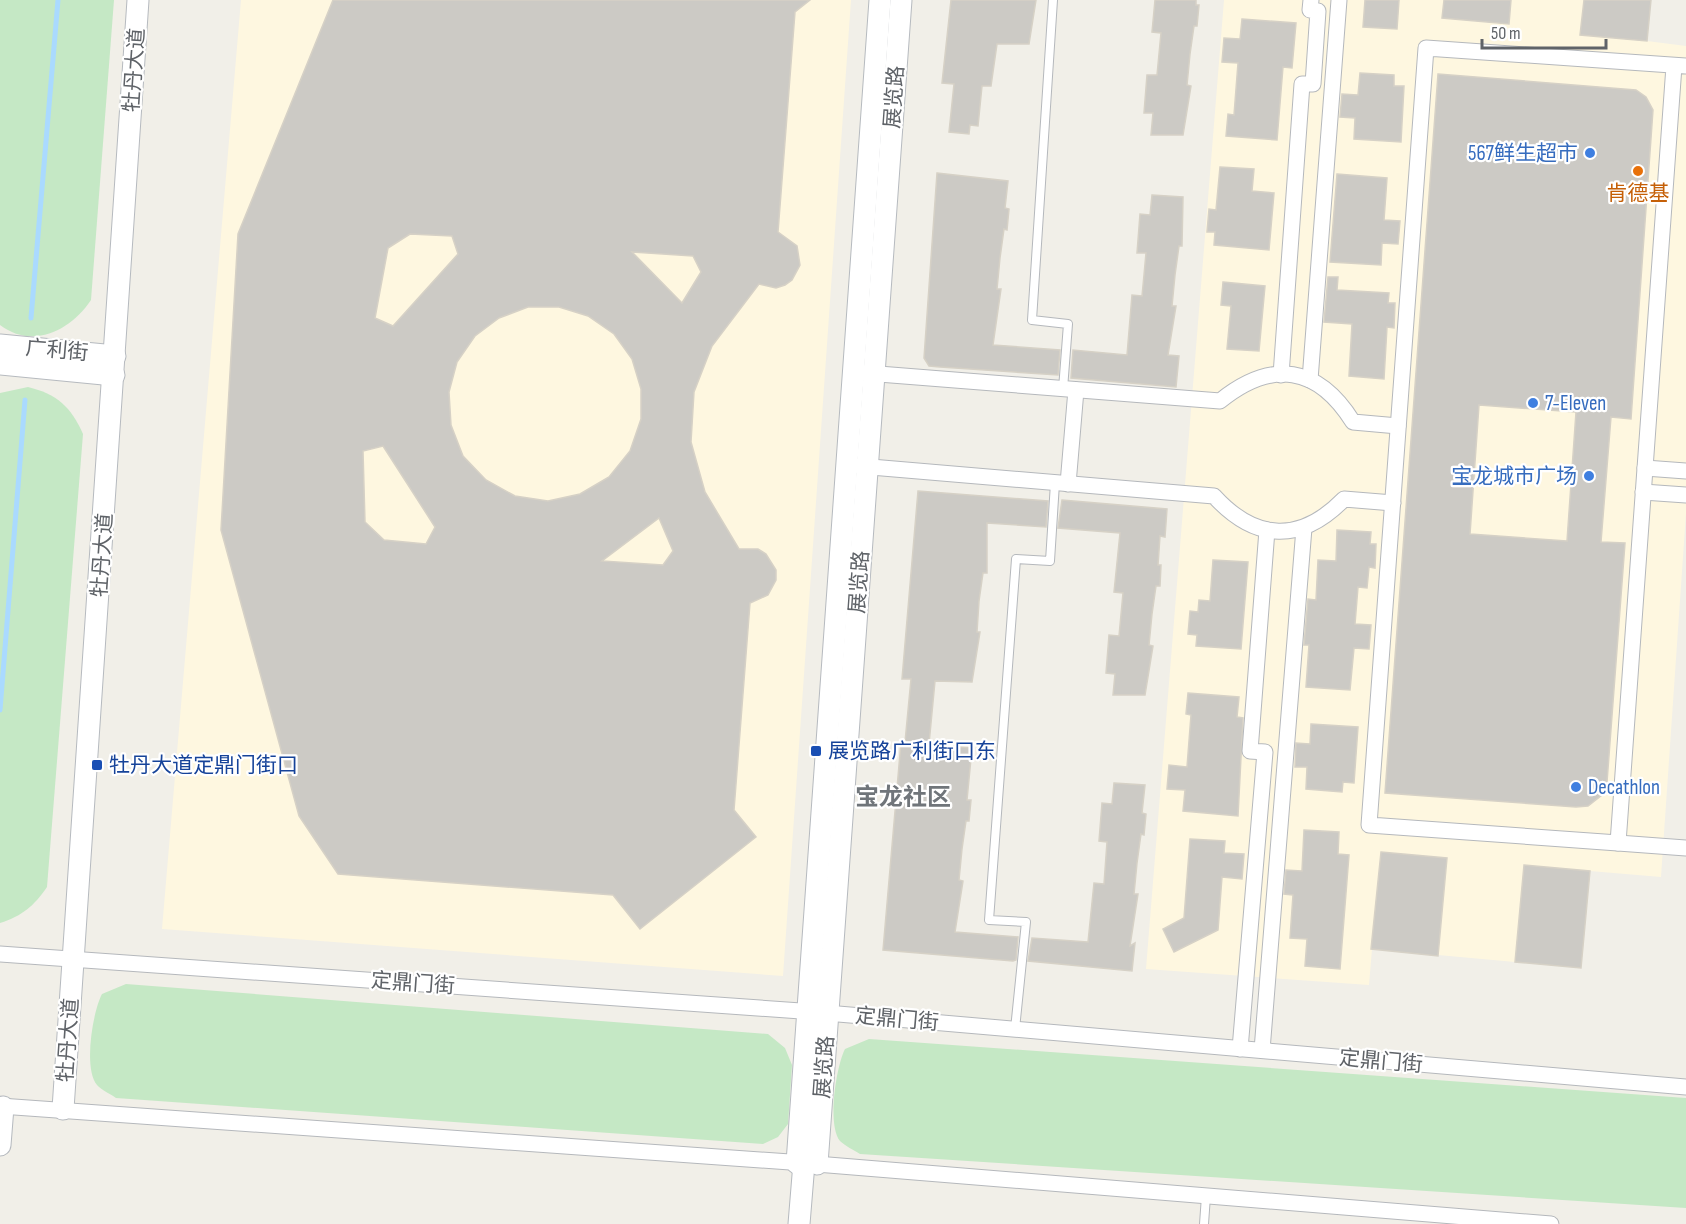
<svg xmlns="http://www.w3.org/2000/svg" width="1686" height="1224" font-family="'Sofia Sans Condensed','Noto Sans SC',sans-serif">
<rect width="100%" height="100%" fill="#f1efe8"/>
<!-- commercial -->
<g fill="#fef7e0">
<polygon points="241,0 851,0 783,976 162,929"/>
<polygon points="1224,0 1651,0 1647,41 1686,46 1686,513 1661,877 1590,871 1581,968 1372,949 1369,985 1146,969"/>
</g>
<!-- green -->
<g fill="#c5e8c5">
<path d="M0 0H114L91 300C71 330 33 350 0 325Z"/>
<path d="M28 387C57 394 71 407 83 434L47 887C34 906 22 916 0 923V393Z"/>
<path d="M126 984 768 1034 785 1048 792 1065 788 1124 778 1137 763 1144 116 1098C111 1094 101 1090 97 1085 83 1068 93 1011 102 994Z"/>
<path d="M869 1039 1686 1098V1208L860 1154C854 1150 845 1146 840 1141 827 1125 836 1067 845 1049Z"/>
</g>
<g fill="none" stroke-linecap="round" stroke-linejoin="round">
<!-- stream -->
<g stroke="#aadaff" stroke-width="5">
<polyline points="31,318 58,0"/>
<polyline points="0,710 25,400"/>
</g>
</g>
<!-- building -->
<g fill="#cccac5" stroke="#d6d1c6" stroke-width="1.5" fill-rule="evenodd">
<path d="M333 0H810L795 12 778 232 797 246 800 265 792 280 785 285 776 288 759 284 712 346 694 392 691 442 705 492 739 549H758L766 554 776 570V580L768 595 750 603 734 810 756 837 640 929 613 895 338 874 299 816 221 530 238 234ZM410 234 452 236 458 254 393 326 375 318 388 248ZM632 252 693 256 701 272 682 303ZM528 307H559L588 316 614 334 632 359 641 389V419L630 451 609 477 580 494 548 501 515 496 486 480 463 456 451 425 449 392 457 362 475 336 499 318ZM383 446 435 527 426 544 384 540 365 522 363 451ZM659 518 673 551 663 565 602 561Z"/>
<polygon points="951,0 1036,0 1029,44 997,44 991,86 982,86 978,126 970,125 969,134 949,132 954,84 942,83"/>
<polygon points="1155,0 1196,0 1196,5 1199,5 1197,26 1194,26 1190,54 1187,85 1191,86 1183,135 1151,135 1153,113 1144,113 1147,75 1157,75 1161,33 1152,32"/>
<polygon points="1365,0 1399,0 1397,29 1363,27"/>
<polygon points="1444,0 1511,0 1509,24 1442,18"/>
<polygon points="1584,0 1651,0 1647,41 1580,35"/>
<polygon points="1242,19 1296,23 1292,68 1283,67 1277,140 1226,136 1228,114 1234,115 1238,63 1222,62 1224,38 1240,39"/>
<polygon points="1360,73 1394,75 1394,86 1404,86 1401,142 1354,139 1355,118 1340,117 1342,94 1358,95"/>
<path d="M1438 74 1636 90 1646 97 1653 110 1631 419 1611 417 1601 542 1625 543 1607 782 1602 795 1588 806 1576 807 1385 793ZM1479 405 1576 412 1567 541 1470 534Z"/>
<polygon points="1220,167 1254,169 1252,191 1274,193 1269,250 1214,245 1215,232 1207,232 1209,209 1216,210"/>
<polygon points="937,173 1008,181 1005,208 1009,209 1007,230 1004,229 1000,258 997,289 1001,289 993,345 1060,350 1058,375 940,367 929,366 924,358"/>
<polygon points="1337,174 1387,178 1384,220 1400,221 1398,244 1382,243 1381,265 1330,262"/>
<polygon points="1152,195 1183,197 1182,246 1179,246 1175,275 1172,306 1176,306 1168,355 1179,356 1176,387 1071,378 1073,350 1127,355 1132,295 1142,296 1144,275 1146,253 1137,253 1140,214 1150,215"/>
<polygon points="1328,277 1338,277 1337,290 1389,293 1388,303 1395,303 1394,328 1387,327 1384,379 1349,376 1352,324 1324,322"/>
<polygon points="1223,282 1265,286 1259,351 1227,349 1231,306 1221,305"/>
<polygon points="918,491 1048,501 1046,527 987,523 987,573 983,573 979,601 977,632 980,632 972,682 935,681 929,744 972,748 967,800 971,800 969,821 966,821 962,849 959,880 963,881 955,932 1018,937 1016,960 1013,961 883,950 901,742 905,742 911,679 902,679"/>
<polygon points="1062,500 1167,509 1165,537 1160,536 1158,565 1161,565 1160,586 1156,586 1152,614 1149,645 1153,646 1145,695 1113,695 1115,674 1106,673 1109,635 1119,636 1123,593 1114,592 1120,533 1058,528"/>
<polygon points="1337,530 1371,532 1370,544 1376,544 1375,568 1369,567 1367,588 1358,587 1355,624 1371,625 1369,649 1354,648 1350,690 1306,687 1309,645 1304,645 1308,599 1316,600 1318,560 1336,561"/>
<polygon points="1213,560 1248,562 1241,649 1196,646 1197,635 1188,634 1190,611 1198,612 1199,600 1210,601"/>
<polygon points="1188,693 1239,697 1237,717 1243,718 1238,816 1183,811 1185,790 1167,789 1169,765 1187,767 1191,715 1186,714"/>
<polygon points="1311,724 1358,727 1354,783 1343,782 1342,792 1306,789 1307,767 1295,767 1296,743 1310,744"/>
<polygon points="1114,783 1145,785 1142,813 1146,814 1144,835 1141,834 1137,863 1134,894 1138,894 1130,946 1135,943 1132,971 1028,961 1032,938 1088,942 1094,883 1104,884 1107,842 1099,841 1102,803 1112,804"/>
<polygon points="1304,830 1339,832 1338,854 1349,855 1340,969 1305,966 1307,939 1290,938 1293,895 1284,894 1286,870 1302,871"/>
<polygon points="1190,839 1225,841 1224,853 1244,854 1242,879 1222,877 1218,930 1174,952 1163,929 1184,918"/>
<polygon points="1381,852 1447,858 1438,956 1371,949"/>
<polygon points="1524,865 1590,871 1581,968 1515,962"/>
</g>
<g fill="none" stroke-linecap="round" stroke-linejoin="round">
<defs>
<g id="lane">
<polyline points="1053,0 1032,320 1068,324 1063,389"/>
<polyline points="1015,1029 1026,922 989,920 1016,559 1050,561 1055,483"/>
<polyline points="1204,1224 1206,1196"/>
</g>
<g id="street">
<polyline points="1674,66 1618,843 1369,825 1426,48 1686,66"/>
<path d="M866 373 1220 401C1272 359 1318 366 1353 422L1398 426"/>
<polyline points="1281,375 1302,84 1313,84 1318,11 1310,10 1311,0"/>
<polyline points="1310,380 1339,0"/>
<path d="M859 466 1214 496C1256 542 1301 543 1344 499L1393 503"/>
<polyline points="1645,468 1686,471"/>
<polyline points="1068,484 1076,390"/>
<polyline points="1643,492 1686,495"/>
<polyline points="1618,843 1686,848"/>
<polyline points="0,954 815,1012 1686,1087"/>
<polyline points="1240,1049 1265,752 1250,751 1267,530"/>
<polyline points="1262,1050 1304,528"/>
<polyline points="0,1106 804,1163 1551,1224"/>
</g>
<g id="secondary">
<polyline points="0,345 115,356"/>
<polyline points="0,364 114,375"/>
<polyline points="63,1109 138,0"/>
<polyline points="0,1145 3,1107"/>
<polyline points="797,1163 880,0"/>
<polyline points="817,1164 901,0"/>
<polyline points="799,1224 804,1163"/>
</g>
</defs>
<!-- lane casing -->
<use href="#lane" stroke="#b5b8bc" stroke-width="10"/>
<!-- street casing -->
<use href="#street" stroke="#b5b8bc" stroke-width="17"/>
<!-- secondary casing -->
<use href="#secondary" stroke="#b6babf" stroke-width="23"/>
<!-- lane -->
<use href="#lane" stroke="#fff" stroke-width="8"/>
<!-- street -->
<use href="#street" stroke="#fff" stroke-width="15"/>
<!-- secondary -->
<use href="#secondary" stroke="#fff" stroke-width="21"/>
</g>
<!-- markers -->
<g fill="#3f7fe0" stroke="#fff" stroke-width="2">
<circle cx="1590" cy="153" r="6"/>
<circle cx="1533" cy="403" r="6"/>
<circle cx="1589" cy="476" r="6"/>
<circle cx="1576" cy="787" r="6"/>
</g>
<circle fill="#e8710a" stroke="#fff" stroke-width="2" cx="1638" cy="171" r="6"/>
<g fill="#1a4fb4" stroke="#fff" stroke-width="2">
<rect x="810" y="745" width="12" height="12" rx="3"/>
<rect x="91" y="759" width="12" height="12" rx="3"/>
</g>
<g text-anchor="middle" stroke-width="4.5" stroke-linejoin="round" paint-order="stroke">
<!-- street labels -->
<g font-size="21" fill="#5f6368" stroke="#fff">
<text transform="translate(134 70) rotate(-86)" y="7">牡丹大道</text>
<text transform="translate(894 97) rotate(-86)" y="7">展览路</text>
<text transform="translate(57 350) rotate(5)" y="7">广利街</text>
<text transform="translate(102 555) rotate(-86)" y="7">牡丹大道</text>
<text transform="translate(859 582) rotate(-86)" y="7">展览路</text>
<text transform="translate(413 983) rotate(4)" y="7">定鼎门街</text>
<text transform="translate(897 1019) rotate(5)" y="7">定鼎门街</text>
<text transform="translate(68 1040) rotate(-86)" y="7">牡丹大道</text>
<text transform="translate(1381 1061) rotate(5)" y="7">定鼎门街</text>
<text transform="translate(824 1067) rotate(-86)" y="7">展览路</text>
</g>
<!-- shop labels -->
<g font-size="21" fill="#366cbe" stroke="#fff" text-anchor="end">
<text x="1578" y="160">567鲜生超市</text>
<text x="1545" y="410" text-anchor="start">7-Eleven</text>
<text x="1577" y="483">宝龙城市广场</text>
<text x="1588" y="794" text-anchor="start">Decathlon</text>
</g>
<!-- food labels -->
<g font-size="21" fill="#c56008" stroke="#fff">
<text x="1638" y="200">肯德基</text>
</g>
<!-- transit labels -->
<g font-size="21" fill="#164399" stroke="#fff" text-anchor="start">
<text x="828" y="758">展览路广利街口东</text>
<text x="109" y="772">牡丹大道定鼎门街口</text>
</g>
<!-- quarter labels -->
<g font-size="24" font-weight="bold" fill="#70757a" stroke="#fff">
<text x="903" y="805">宝龙社区</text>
</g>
</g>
<!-- scale -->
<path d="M1482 39v9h124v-9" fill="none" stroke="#5f6368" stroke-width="3"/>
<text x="1491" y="39" font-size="18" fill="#5f6368" stroke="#ffffff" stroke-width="4.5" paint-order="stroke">50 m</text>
</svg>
